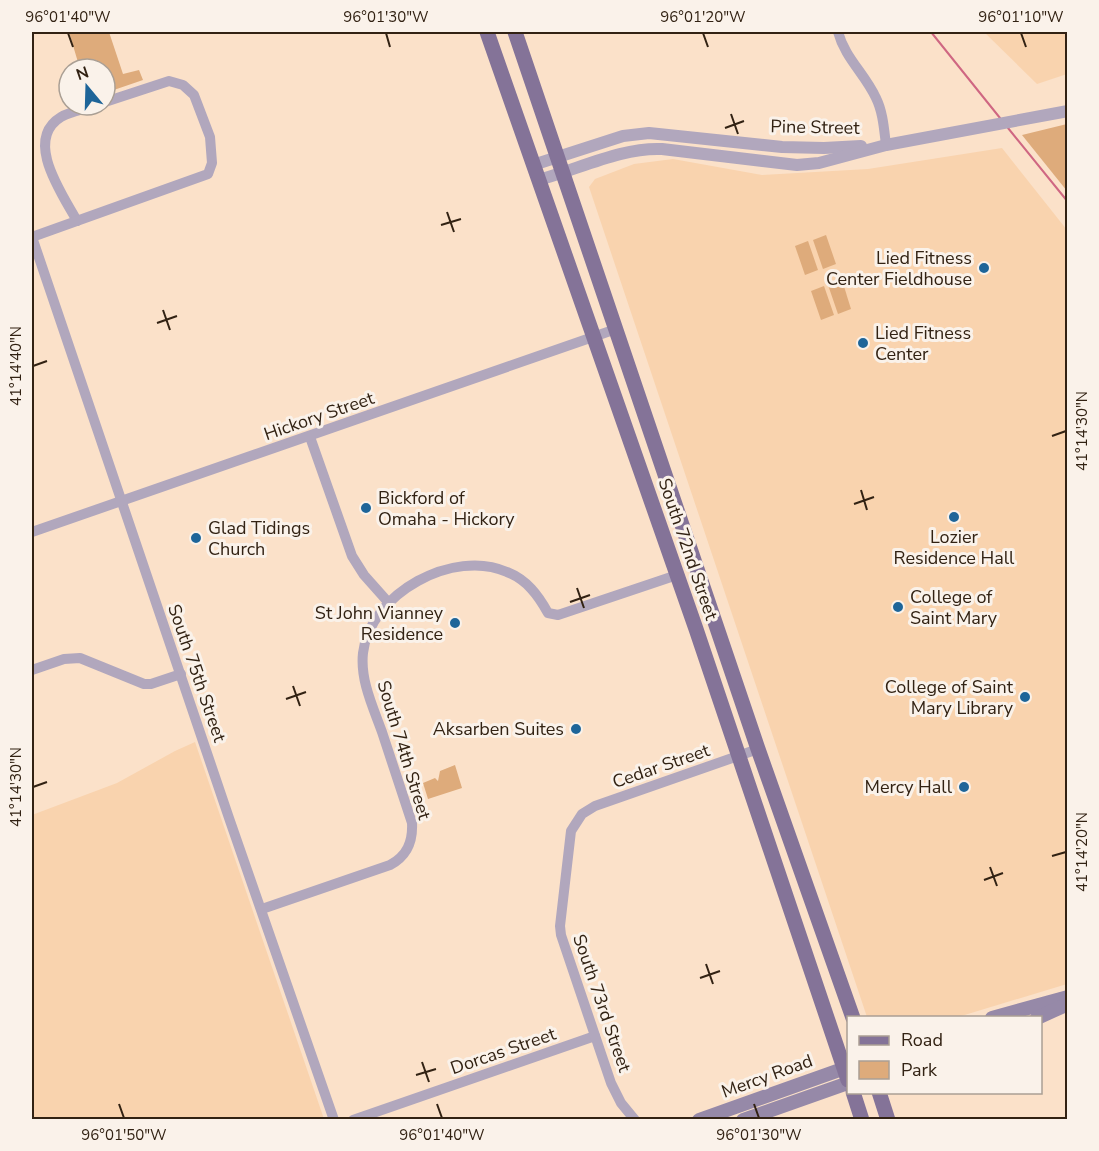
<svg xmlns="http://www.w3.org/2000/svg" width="1099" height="1151" font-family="'Nunito Sans',sans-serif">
<rect width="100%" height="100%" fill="#fbe1c9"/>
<!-- built -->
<g fill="#f9d3ae">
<polygon points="984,32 1067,32 1067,74 1037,84"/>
<polygon points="1002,148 1067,230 1067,984 958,1017 867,1017 589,187 595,179 634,164 673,159 762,175 868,169"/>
<polygon points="195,742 324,1119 32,1119 32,815 117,783 175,751"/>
</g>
<!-- green -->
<g fill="#deab7b">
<polygon points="69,32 109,32 123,74 139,70 143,80 105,93 105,69 80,69"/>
<polygon points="1067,124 1068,124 1067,191 1022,135"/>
<polygon points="826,235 836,264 823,269 813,240"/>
<polygon points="808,241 818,270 805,275 795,246"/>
<polygon points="842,280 851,309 838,314 828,285"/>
<polygon points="824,286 834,315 821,320 811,291"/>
<polygon points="455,765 462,788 428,799 423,783 435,778 438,781 440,771"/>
</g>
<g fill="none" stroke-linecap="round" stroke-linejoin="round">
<!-- stream -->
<g stroke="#cf6782" stroke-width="2">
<polyline points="931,32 1000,118"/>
<polyline points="1008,128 1068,202"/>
</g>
<!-- minor -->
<g stroke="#b1a7bd" stroke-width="10">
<path d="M838 32C845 58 865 74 876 98 883 112 884 129 886 145"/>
<path d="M77 221C63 195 23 140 61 117 71 111 86 109 97 105"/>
<polyline points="32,237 229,818 334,1120"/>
<polyline points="32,237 208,174 212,163 210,137 194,95 183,85 169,81 105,102"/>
<polyline points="310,437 352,556 364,575 388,602"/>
<polyline points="32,532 616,329"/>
<polyline points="32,670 64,659 80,658 144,684 151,684 181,674"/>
<path d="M262 909 390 865C407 856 413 842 412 823 402 793 392 763 382 732 373 707 360 680 363 653 370 593 454 548 507 572 527 580 538 595 548 613L558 615 677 575"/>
<polyline points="353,1120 595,1036"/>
<polyline points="635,1120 621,1103 611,1083 561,935 560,926 571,831 582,814 595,806 758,749"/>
</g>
<!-- tertiary -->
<g stroke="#b1a7bd" stroke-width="12">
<polyline points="533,165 623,136 649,133 782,147 824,148 861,146"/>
<path d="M538 180C577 170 622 147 662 149L797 165 819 163 886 145 1068 111"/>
</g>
<!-- secondary -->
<g stroke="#9689a8" stroke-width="14">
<polyline points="992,1018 1068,997"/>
<polyline points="1037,1018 1068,1004"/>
<polyline points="699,1120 848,1067"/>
<polyline points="743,1120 848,1083"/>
</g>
<!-- primary -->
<g stroke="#847398" stroke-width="15">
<polyline points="487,32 696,629 848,1080"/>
<polyline points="515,32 758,749 853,1018"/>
<polyline points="853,1092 862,1120"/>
<polyline points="879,1092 888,1120"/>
</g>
</g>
<!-- ticks -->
<path fill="none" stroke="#322213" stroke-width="2" d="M68 33 73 47M386 33 390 47M703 33 708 47M1021 33 1026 47M731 114 738 134M725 128 744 121M447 212 454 232M441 225 461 219M163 310 170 330M157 323 177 316M33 366 47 361M1052 436 1066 431M861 490 867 510M854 504 874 497M577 588 584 608M570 602 590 595M293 686 300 706M286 699 306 692M33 787 47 782M1052 856 1066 852M990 867 997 886M984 880 1003 873M706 964 713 984M700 978 720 971M422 1062 429 1082M416 1075 436 1069M119 1104 124 1118M437 1104 442 1118M754 1104 759 1118"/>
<!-- markers -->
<g fill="#1e6599" stroke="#faf2ea" stroke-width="2">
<circle cx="984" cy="268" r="6"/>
<circle cx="863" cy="343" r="6"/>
<circle cx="366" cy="508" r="6"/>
<circle cx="954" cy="517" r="6"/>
<circle cx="196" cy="538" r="6"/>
<circle cx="898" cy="607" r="6"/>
<circle cx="455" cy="623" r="6"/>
<circle cx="1025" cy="697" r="6"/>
<circle cx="576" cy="729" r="6"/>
<circle cx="964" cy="787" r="6"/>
</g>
<g text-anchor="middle" stroke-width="6" stroke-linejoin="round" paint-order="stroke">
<!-- street labels -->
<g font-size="18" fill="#322213" stroke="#faf2ea">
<text transform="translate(815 127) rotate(1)" y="6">Pine Street</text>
<text transform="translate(319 416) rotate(-19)" y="6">Hickory Street</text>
<text transform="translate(688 549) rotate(71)" y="6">South 72nd Street</text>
<text transform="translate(197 673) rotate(71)" y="6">South 75th Street</text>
<text transform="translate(404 750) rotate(73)" y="6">South 74th Street</text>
<text transform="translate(661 766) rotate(-19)" y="6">Cedar Street</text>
<text transform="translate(602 1003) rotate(71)" y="6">South 73rd Street</text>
<text transform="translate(503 1051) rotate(-19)" y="6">Dorcas Street</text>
<text transform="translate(767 1076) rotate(-20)" y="6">Mercy Road</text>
</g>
<!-- poi labels -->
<g font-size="18" fill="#322213" stroke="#faf2ea" text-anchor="end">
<text x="972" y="264">Lied Fitness<tspan x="972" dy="21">Center Fieldhouse</tspan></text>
<text x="875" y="339" text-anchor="start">Lied Fitness<tspan x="875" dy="21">Center</tspan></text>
<text x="378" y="504" text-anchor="start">Bickford of<tspan x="378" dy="21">Omaha - Hickory</tspan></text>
<text x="208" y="534" text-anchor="start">Glad Tidings<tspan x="208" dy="21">Church</tspan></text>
<text x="954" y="543" text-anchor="middle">Lozier<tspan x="954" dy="21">Residence Hall</tspan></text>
<text x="910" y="603" text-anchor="start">College of<tspan x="910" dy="21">Saint Mary</tspan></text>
<text x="443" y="619">St John Vianney<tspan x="443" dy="21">Residence</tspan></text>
<text x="1013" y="693">College of Saint<tspan x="1013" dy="21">Mary Library</tspan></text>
<text x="564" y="735">Aksarben Suites</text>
<text x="952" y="793">Mercy Hall</text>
</g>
</g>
<!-- border -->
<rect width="1099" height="1151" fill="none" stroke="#faf2ea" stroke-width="66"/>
<!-- legend -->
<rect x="847" y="1016" width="195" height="78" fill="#faf2ea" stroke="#aa9f94" stroke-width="1.5"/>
<rect x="859" y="1036" width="30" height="9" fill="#847398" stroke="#aa9f94" stroke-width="1.5"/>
<text x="901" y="1046" font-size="18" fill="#322213">Road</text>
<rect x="859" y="1061" width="30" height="18" fill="#deab7b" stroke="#aa9f94" stroke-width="1.5"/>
<text x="901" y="1076" font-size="18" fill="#322213">Park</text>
<!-- north arrow -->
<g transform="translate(87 87) rotate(341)"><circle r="28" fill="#faf2ea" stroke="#aa9f94" stroke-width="1.5"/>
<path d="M0-4.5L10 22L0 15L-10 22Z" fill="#1e6599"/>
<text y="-9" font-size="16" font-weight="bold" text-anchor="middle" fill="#322213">N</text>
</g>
<rect x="33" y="33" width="1033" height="1085" fill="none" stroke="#322213" stroke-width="2"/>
<g font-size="15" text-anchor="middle" fill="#322213">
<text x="68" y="22">96°01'40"W</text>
<text x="386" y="22">96°01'30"W</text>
<text x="703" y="22">96°01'20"W</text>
<text x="1021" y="22">96°01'10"W</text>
<text transform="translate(16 366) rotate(-90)" y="5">41°14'40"N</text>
<text transform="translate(1082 431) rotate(-90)" y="5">41°14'30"N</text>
<text transform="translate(16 787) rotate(-90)" y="5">41°14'30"N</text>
<text transform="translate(1082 852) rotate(-90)" y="5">41°14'20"N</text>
<text x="124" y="1140">96°01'50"W</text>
<text x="442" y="1140">96°01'40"W</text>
<text x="759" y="1140">96°01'30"W</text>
</g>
</svg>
